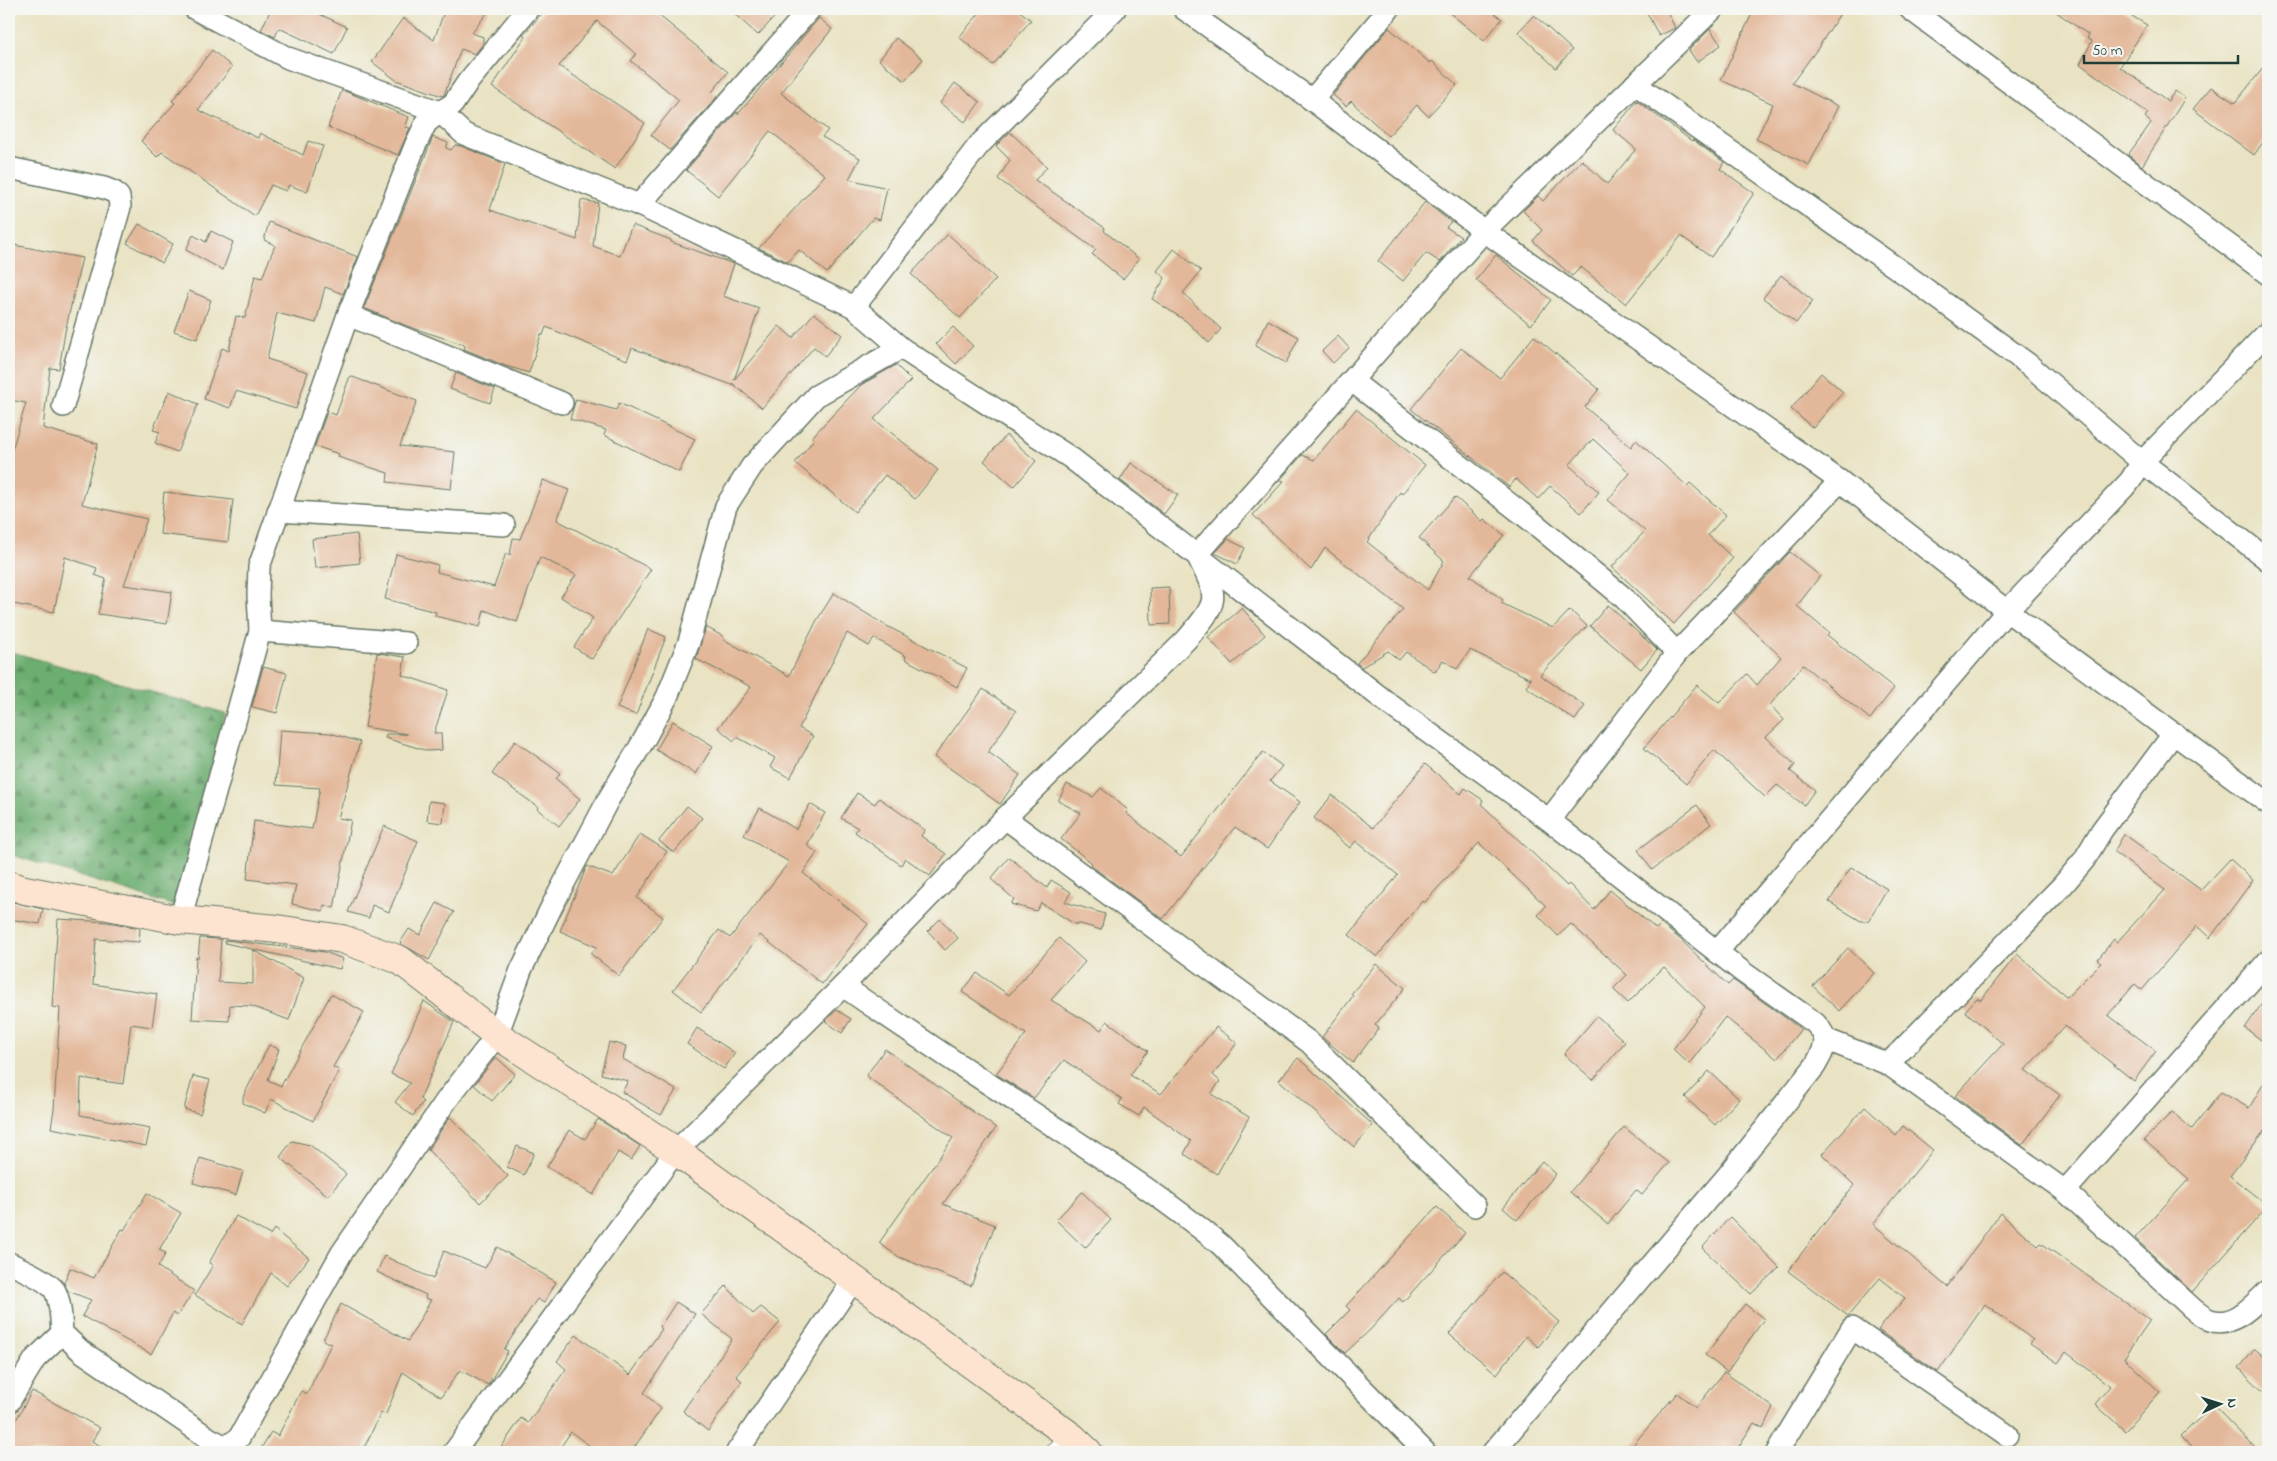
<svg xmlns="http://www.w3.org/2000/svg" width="2277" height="1461" font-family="'Indie Flower',sans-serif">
<defs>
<pattern id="forest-firs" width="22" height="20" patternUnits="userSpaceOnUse" patternTransform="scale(1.25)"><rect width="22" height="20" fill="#6cad70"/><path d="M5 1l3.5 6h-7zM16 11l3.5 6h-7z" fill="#588e5d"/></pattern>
</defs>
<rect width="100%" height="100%" fill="#f6f6f2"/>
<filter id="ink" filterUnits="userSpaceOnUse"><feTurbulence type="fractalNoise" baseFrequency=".02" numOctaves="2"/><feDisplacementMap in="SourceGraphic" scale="10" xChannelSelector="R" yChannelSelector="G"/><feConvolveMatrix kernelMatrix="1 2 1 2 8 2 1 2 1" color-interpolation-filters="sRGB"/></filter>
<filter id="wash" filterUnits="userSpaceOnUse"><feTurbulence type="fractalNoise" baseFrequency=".0096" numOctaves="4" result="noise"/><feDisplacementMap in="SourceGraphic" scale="20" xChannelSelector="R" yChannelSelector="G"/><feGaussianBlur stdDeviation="1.12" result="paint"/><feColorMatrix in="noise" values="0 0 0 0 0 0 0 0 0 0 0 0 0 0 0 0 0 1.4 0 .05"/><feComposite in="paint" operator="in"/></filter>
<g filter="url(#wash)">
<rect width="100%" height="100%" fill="#e9e3c3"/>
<!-- forest -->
<polygon fill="url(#forest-firs)" stroke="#467552" points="9,651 225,713 178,907 9,854"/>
<g id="blocks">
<!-- building -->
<g fill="#e3b799">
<polygon points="271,9 309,9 347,27 334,54 279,28 275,37 261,30"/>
<polygon points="445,9 490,9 472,33 483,37 483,44 475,54 461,49 444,95 442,96 396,80 372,62 403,18 434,40"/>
<polygon points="546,9 651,9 728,72 712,92 717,97 670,150 651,135 679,100 631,61 636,54 597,21 559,66 645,123 615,169 492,87 525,37 523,35"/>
<polygon points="729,9 782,9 758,35"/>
<polygon points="983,9 1017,9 1031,20 993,65 959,37"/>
<polygon points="1445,9 1489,9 1502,19 1484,41"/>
<polygon points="1645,9 1666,9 1675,28 1659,36"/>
<polygon points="1754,9 1843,9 1818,48 1792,83 1838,106 1809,165 1756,139 1773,104 1721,80"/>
<polygon points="2052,9 2120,9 2147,25 2120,67 2168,101 2175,91 2185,98 2142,166 2128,155 2151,123 2145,117 2148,113 2080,64 2092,41 2087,38 2089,35"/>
<polygon points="1534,15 1572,50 1556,68 1518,32"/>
<polygon points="819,18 832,29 781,93 828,130 822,137 860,158 849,179 887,188 880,220 873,218 827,273 799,250 788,262 759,248 825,175 770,131 718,196 686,170 737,112 738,114"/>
<polygon points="1389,28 1430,63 1432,61 1457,85 1428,116 1417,105 1388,136 1351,101 1346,106 1333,95"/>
<polygon points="1710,29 1721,45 1697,62 1689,50"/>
<polygon points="896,38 923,59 905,81 879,60"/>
<polygon points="212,50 232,67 198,110 258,138 260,133 303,155 308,141 323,146 307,192 289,185 286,191 271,185 255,216 162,152 157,157 141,141 175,103 172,101"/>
<polygon points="2268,62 2268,135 2254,155 2193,109 2211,87 2235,103"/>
<polygon points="955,83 980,102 965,122 940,103"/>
<polygon points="342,90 409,117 405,127 410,128 398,155 328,127"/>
<polygon points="1637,101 1692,141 1693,140 1724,162 1720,169 1754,193 1711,257 1681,236 1626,304 1581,267 1572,276 1533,241 1542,230 1523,211 1538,196 1543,201 1582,160 1607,184 1636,149 1613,130"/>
<polygon points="1010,132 1047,167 1035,180 1105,228 1104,231 1139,259 1123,279 1092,254 1096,250 998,179 1010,160 996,146"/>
<polygon points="433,137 448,143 446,148 451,150 455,145 461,146 505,164 490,210 577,240 581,200 598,203 593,246 620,256 632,225 671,240 671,242 734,264 723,296 759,309 734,380 779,326 793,338 814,313 842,335 825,356 814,347 762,408 732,383 732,385 632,348 627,360 546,327 543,335 541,334 529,373 503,365 464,349 465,345 407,326 364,308"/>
<polygon points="1425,202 1451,222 1446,227 1461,237 1440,262 1426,253 1403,281 1378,261"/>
<polygon points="269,222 358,257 343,294 325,287 316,323 277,313 267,359 308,372 296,409 236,391 230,408 204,399 222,348 229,351 236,316 245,318 255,276 262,278 275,245 264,240"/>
<polygon points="139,224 173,244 162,263 127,243"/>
<polygon points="211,231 233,242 223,270 186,250 193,235 206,242"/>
<polygon points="948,234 996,279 960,318 911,274"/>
<polygon points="9,244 82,258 65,332 59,369 50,368 43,428 98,444 82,504 147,519 124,585 172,592 167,624 98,614 106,579 95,575 97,568 65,557 54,612 9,603 9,460 26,403 9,400"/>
<polygon points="1174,249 1201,271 1183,293 1221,329 1209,343 1186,321 1152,299 1165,278 1157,271"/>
<polygon points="1496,255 1551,300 1531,325 1476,280"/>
<polygon points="1781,275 1813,301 1796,323 1763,298"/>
<polygon points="189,291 211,300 197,339 174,331"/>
<polygon points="1268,320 1299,337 1286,363 1255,346"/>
<polygon points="953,327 973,346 956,364 936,344"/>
<polygon points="1338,336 1349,348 1333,363 1322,351"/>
<polygon points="1534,336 1599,389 1585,407 1631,447 1636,440 1687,486 1690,483 1726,515 1708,535 1733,558 1674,624 1612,567 1645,531 1608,500 1630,473 1593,439 1569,465 1599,492 1581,513 1550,486 1538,499 1516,479 1509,487 1411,409 1461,348 1500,378"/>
<polygon points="896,365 911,380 874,419 938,470 915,499 885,475 855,512 795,463 814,439 812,437 861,385"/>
<polygon points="456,373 495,389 490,403 450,389"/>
<polygon points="1821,373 1843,392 1813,428 1791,409"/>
<polygon points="350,376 417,401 400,446 455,452 451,489 387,482 388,473 338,457 339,454 315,446 327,412 336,415"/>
<polygon points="169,391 198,404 177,452 155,443 160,432 153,430"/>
<polygon points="576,399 616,410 619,403 695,439 679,472 604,435 606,430 570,419"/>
<polygon points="1356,409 1425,465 1402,494 1400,492 1367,542 1428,590 1444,561 1419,538 1455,497 1482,521 1484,519 1504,535 1470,576 1503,600 1501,603 1553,628 1570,610 1587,626 1540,675 1585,706 1575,720 1526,687 1531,679 1470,650 1457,669 1443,660 1435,672 1406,652 1399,660 1388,651 1362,667 1357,663 1403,609 1325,548 1311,570 1253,515 1284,481 1280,480 1302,455 1314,460"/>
<polygon points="1006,435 1036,461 1014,487 984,461"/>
<polygon points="1131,463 1178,495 1164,514 1120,480"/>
<polygon points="543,480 569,490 557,520 651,569 592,659 574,647 593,618 561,597 576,575 540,557 517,622 484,610 480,627 435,616 436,612 385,599 396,554 438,565 437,572 494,587 506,553 510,555 513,538 520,539"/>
<polygon points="164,492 233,500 228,542 160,534"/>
<polygon points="357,534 360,563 315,568 312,539"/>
<polygon points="1228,539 1245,548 1237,564 1215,553"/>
<polygon points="1790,552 1820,576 1797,606 1829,633 1827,635 1894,688 1870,719 1803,665 1770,705 1784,720 1766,737 1795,765 1790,771 1815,790 1804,805 1777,785 1765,797 1714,750 1686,784 1644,748 1697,685 1719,703 1747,674 1757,685 1781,657 1734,612"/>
<polygon points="1169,587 1170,624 1151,625 1150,588"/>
<polygon points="834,593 883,624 967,668 957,687 905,659 906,656 874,638 869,646 847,633 799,728 813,736 790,778 770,767 775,758 737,737 734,741 718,728 751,687 696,659 706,627 724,637 723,639 789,676 817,620"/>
<polygon points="1608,605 1657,650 1641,669 1590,626"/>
<polygon points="1242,608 1265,635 1232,664 1208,637"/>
<polygon points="648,629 666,637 636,715 617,708"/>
<polygon points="377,653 405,657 402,675 448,690 434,733 441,733 442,750 428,751 385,738 386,734 407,734 365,727"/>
<polygon points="263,667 287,673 277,713 252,707"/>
<polygon points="983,689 1016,711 988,752 1020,775 1000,804 934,757"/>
<polygon points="673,721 713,746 696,774 656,750"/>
<polygon points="280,730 330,733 360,742 338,818 351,820 334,908 324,905 323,911 292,904 296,885 247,879 254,821 312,829 320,788 276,785"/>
<polygon points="515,741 560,773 556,779 580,799 559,826 537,809 538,807 492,774"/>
<polygon points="1263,752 1282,766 1270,781 1300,802 1267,849 1235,827 1163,919 1090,865 1092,863 1061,839 1081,813 1058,801 1067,784 1093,797 1101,788 1128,810 1126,813 1181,857"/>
<polygon points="1425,764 1461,794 1465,788 1483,800 1481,804 1567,886 1569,884 1594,910 1610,890 1656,929 1661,924 1681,940 1728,985 1733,980 1801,1029 1777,1059 1725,1017 1689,1064 1673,1049 1705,1007 1664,967 1628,1003 1613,989 1627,975 1571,924 1558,936 1538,915 1546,906 1479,843 1424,903 1422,901 1377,957 1349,935 1398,875 1356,841 1350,848 1314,818 1332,795 1373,828"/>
<polygon points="857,793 875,804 879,798 925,830 921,836 946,854 930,876 905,858 901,865 855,832 858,828 841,818"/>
<polygon points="429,801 445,803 443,823 427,821"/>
<polygon points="810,804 825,813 807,845 817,853 803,873 868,924 822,984 760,935 701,1012 673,990 719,930 730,938 789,862 744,835 760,808 796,829"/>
<polygon points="1697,805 1711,824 1652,870 1638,850"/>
<polygon points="687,806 702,818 674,853 659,841"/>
<polygon points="384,826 418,841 389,912 372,905 369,918 348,912"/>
<polygon points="640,834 667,851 637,898 663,917 619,976 591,954 597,947 560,931 587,866 613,876"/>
<polygon points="2124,834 2201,890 2230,859 2253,880 2210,938 2197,926 2142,990 2135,984 2108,1015 2156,1051 2134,1081 2065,1026 2025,1070 2060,1095 2022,1145 1955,1096 2003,1044 1965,1011 1977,998 1981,1000 2017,954 2067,997 2101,963 2097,960 2114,939 2117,942 2165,890 2114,852"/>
<polygon points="1009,857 1047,888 1051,880 1071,892 1065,902 1105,914 1101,930 1077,923 1076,925 1041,903 1036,911 1011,904 1014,899 991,879"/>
<polygon points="1851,867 1887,889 1868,921 1861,921 1829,902"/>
<polygon points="9,901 43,909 40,924 9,919"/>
<polygon points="437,903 454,912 429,960 400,943 409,929 420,935"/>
<polygon points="58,919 108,922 140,928 139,942 96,939 93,984 157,994 152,1027 131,1024 123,1084 81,1078 80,1115 150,1128 146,1146 51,1128 54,1109 60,1008 52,1007"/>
<polygon points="940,919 958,938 945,950 928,931"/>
<polygon points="200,938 221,939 218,982 253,984 253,950 304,978 289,1020 251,1006 230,1005 229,1021 192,1019 196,957 198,958"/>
<polygon points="1059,938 1085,962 1051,1000 1101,1030 1107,1021 1148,1051 1130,1075 1161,1094 1216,1027 1237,1043 1213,1075 1220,1081 1211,1094 1249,1117 1217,1174 1184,1154 1191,1141 1144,1107 1139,1116 1119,1104 1122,1099 1064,1060 1034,1098 996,1074 1026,1034 962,992 977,973 1009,995"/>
<polygon points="225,940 325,952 343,959 340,969 225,943"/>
<polygon points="1848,948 1874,973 1839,1011 1813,986"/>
<polygon points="1376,964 1405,988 1375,1025 1379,1028 1353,1063 1322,1037 1353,996 1351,994"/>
<polygon points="331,994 364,1012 333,1067 339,1070 313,1121 271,1099 265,1113 243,1103 243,1097 269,1045 279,1049 268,1080 281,1086"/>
<polygon points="2268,995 2268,1045 2245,1028"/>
<polygon points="424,1001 454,1022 420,1099 423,1102 413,1116 395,1102 410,1083 391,1074"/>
<polygon points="837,1010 851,1019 842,1033 825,1021"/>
<polygon points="1597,1016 1625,1042 1593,1080 1564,1054"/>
<polygon points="697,1028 735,1053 724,1069 687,1044"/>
<polygon points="609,1042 626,1046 623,1059 676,1090 661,1115 622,1092 628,1081 601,1074"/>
<polygon points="885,1049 996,1128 943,1204 995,1225 971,1286 899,1257 879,1243 953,1138 866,1076"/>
<polygon points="496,1057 515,1074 492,1101 474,1085"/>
<polygon points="1298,1058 1373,1125 1354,1147 1279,1080"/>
<polygon points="1709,1071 1739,1099 1715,1125 1685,1097"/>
<polygon points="193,1076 210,1080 200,1114 184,1109"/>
<polygon points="2268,1076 2268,1126 2230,1176 2268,1206 2192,1292 2135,1238 2189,1179 2144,1140 2172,1112 2192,1129 2221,1092 2249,1108"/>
<polygon points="1865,1107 1896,1135 1903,1126 1933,1150 1873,1224 1947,1287 2000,1213 2038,1246 2041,1243 2150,1320 2124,1358 2160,1392 2125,1431 2095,1404 2110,1386 2066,1352 2058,1363 2030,1344 2033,1340 1985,1304 1938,1372 1878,1330 1905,1298 1880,1278 1848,1316 1788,1271 1854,1185 1822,1154"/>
<polygon points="450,1117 508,1176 480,1203 428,1150"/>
<polygon points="598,1119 640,1146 631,1160 618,1152 593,1195 547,1167 569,1130 585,1139"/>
<polygon points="1624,1127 1669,1163 1642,1195 1636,1190 1608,1224 1570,1192"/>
<polygon points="292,1141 310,1145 346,1174 328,1196 280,1157"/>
<polygon points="517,1146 534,1153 524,1175 507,1167"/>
<polygon points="200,1158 243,1171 236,1195 193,1183"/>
<polygon points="1542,1161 1556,1174 1517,1220 1503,1208"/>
<polygon points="1082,1192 1111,1220 1085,1248 1056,1220"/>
<polygon points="147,1193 181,1213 159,1250 166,1253 158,1267 194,1291 177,1316 173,1313 151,1354 82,1316 91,1300 68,1291 64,1283 70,1268 94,1278 122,1229 124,1230"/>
<polygon points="1437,1207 1465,1233 1403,1302 1399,1298 1370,1330 1345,1353 1326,1334 1350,1310 1346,1306"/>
<polygon points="236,1216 270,1235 274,1229 309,1258 287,1286 271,1273 242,1324 195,1295 213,1265 209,1263"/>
<polygon points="1730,1217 1779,1267 1751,1294 1702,1248"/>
<polygon points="497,1247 556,1282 544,1303 537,1299 504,1349 508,1351 488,1385 460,1370 441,1397 403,1372 386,1414 381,1413 362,1452 259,1452 271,1432 278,1436 301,1391 307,1394 331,1344 323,1340 341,1304 408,1341 431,1300 425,1298 426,1295 377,1272 384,1256 433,1279 444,1251 485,1268"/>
<polygon points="1502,1272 1559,1322 1538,1347 1526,1336 1497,1374 1449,1334"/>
<polygon points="726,1286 753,1314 761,1307 780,1322 736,1376 742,1381 708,1431 683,1411 732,1339 701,1314"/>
<polygon points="676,1302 695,1314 644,1393 661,1409 631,1452 598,1452 571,1432 557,1452 498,1452 521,1418 528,1423 566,1369 557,1361 576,1335 630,1375 662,1329 660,1327"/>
<polygon points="1745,1304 1764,1319 1727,1372 1705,1355"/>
<polygon points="2255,1349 2268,1360 2268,1396 2239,1368"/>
<polygon points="1724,1372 1773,1407 1763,1428 1754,1423 1735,1452 1692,1452 1684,1447 1680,1452 1627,1452 1677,1393 1696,1408"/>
<polygon points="32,1391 100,1428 92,1441 111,1452 9,1452 9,1433"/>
<polygon points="2213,1405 2259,1452 2195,1452 2181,1436"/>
</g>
</g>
</g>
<g filter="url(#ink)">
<use href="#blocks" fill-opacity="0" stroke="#676" stroke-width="1"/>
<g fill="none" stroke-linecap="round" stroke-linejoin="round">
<defs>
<g id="street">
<path d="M528 9 467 83 453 104 440 112 464 134 639 205 854 307 901 348 1071 458 1393 707 1549 820 1744 973 1815 1023C1831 1039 1825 1048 1815 1066L1728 1175 1493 1452"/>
<polyline points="1184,9 1312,100 1484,231 1840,481 2007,611 2268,803"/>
<polyline points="1910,9 2268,274"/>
<polyline points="1635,84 1909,277 2028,364 2142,462 2268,560"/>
<polyline points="1312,100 1389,9"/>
<polyline points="9,168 104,188 114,192 119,197 120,207 63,406"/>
<polyline points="639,205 810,9"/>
<polyline points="854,307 979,145 1115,9"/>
<polyline points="348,315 562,403"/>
<polyline points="1352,381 1534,523 1623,597 1677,653"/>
<polyline points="278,511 504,525"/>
<polyline points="260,631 406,643"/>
<polyline points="1005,818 1309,1042 1475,1206"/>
<polyline points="1549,820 1677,653 1840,481"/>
<polyline points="180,920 260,631 258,595 259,567 348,315 415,146 426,123 440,112 288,58 195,9"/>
<polyline points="1717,952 2007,611 2130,481 2142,462 2268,332"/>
<path d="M843 986C905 1029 968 1071 1032 1112 1097 1155 1162 1196 1221 1245L1425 1452"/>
<path d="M1825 1039 1888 1064 2065 1191 2193 1309C2198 1313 2205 1318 2210 1320 2234 1328 2253 1305 2268 1291"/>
<polyline points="1888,1064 2062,886 2084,860 2102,830 2174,733"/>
<polyline points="2065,1191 2268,961"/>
<path d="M9 1263C20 1268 49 1281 55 1291 61 1303 61 1320 62 1333L81 1351 210 1439 226 1447"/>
<polyline points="9,1402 35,1359 62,1333"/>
<polyline points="224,1452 226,1447 239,1438 341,1254 446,1101 497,1035 521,970 552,906 608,800 644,740 667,697 689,642 726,506 752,466 816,396 901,348"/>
<path d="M454 1452 676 1151 843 986 1005 818 1187 639C1220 600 1219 599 1197 555L1484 231 1713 9"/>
<polyline points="737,1452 854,1279"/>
<polyline points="1057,1452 1072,1437"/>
<polyline points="1777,1452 1852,1328 2007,1435"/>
</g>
<polyline id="secondary" points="9,885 25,890 180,920 277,929 342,939 400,960 497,1035 676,1151 1072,1437 1088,1452"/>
</defs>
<!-- street casing -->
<use href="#street" stroke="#676" stroke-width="24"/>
<!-- secondary casing -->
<use href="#secondary" stroke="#676" stroke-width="30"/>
<!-- street -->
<use href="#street" stroke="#fff" stroke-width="21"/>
<!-- secondary -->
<use href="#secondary" stroke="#fde4d1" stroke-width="28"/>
</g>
</g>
<!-- margin -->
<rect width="2277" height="1461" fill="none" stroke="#f6f6f2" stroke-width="30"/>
<!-- north arrow -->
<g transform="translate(2220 1404) rotate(86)" stroke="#f6f6f2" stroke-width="4" paint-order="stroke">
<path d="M0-4L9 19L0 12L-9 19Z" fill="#1f3d34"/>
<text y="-8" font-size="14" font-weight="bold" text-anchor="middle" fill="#1f3d34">N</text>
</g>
<!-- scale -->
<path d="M2084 55v8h154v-8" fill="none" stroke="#1f3d34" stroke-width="2.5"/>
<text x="2092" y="55" font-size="15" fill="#1f3d34" stroke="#f6f6f2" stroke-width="4" paint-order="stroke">50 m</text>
</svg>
